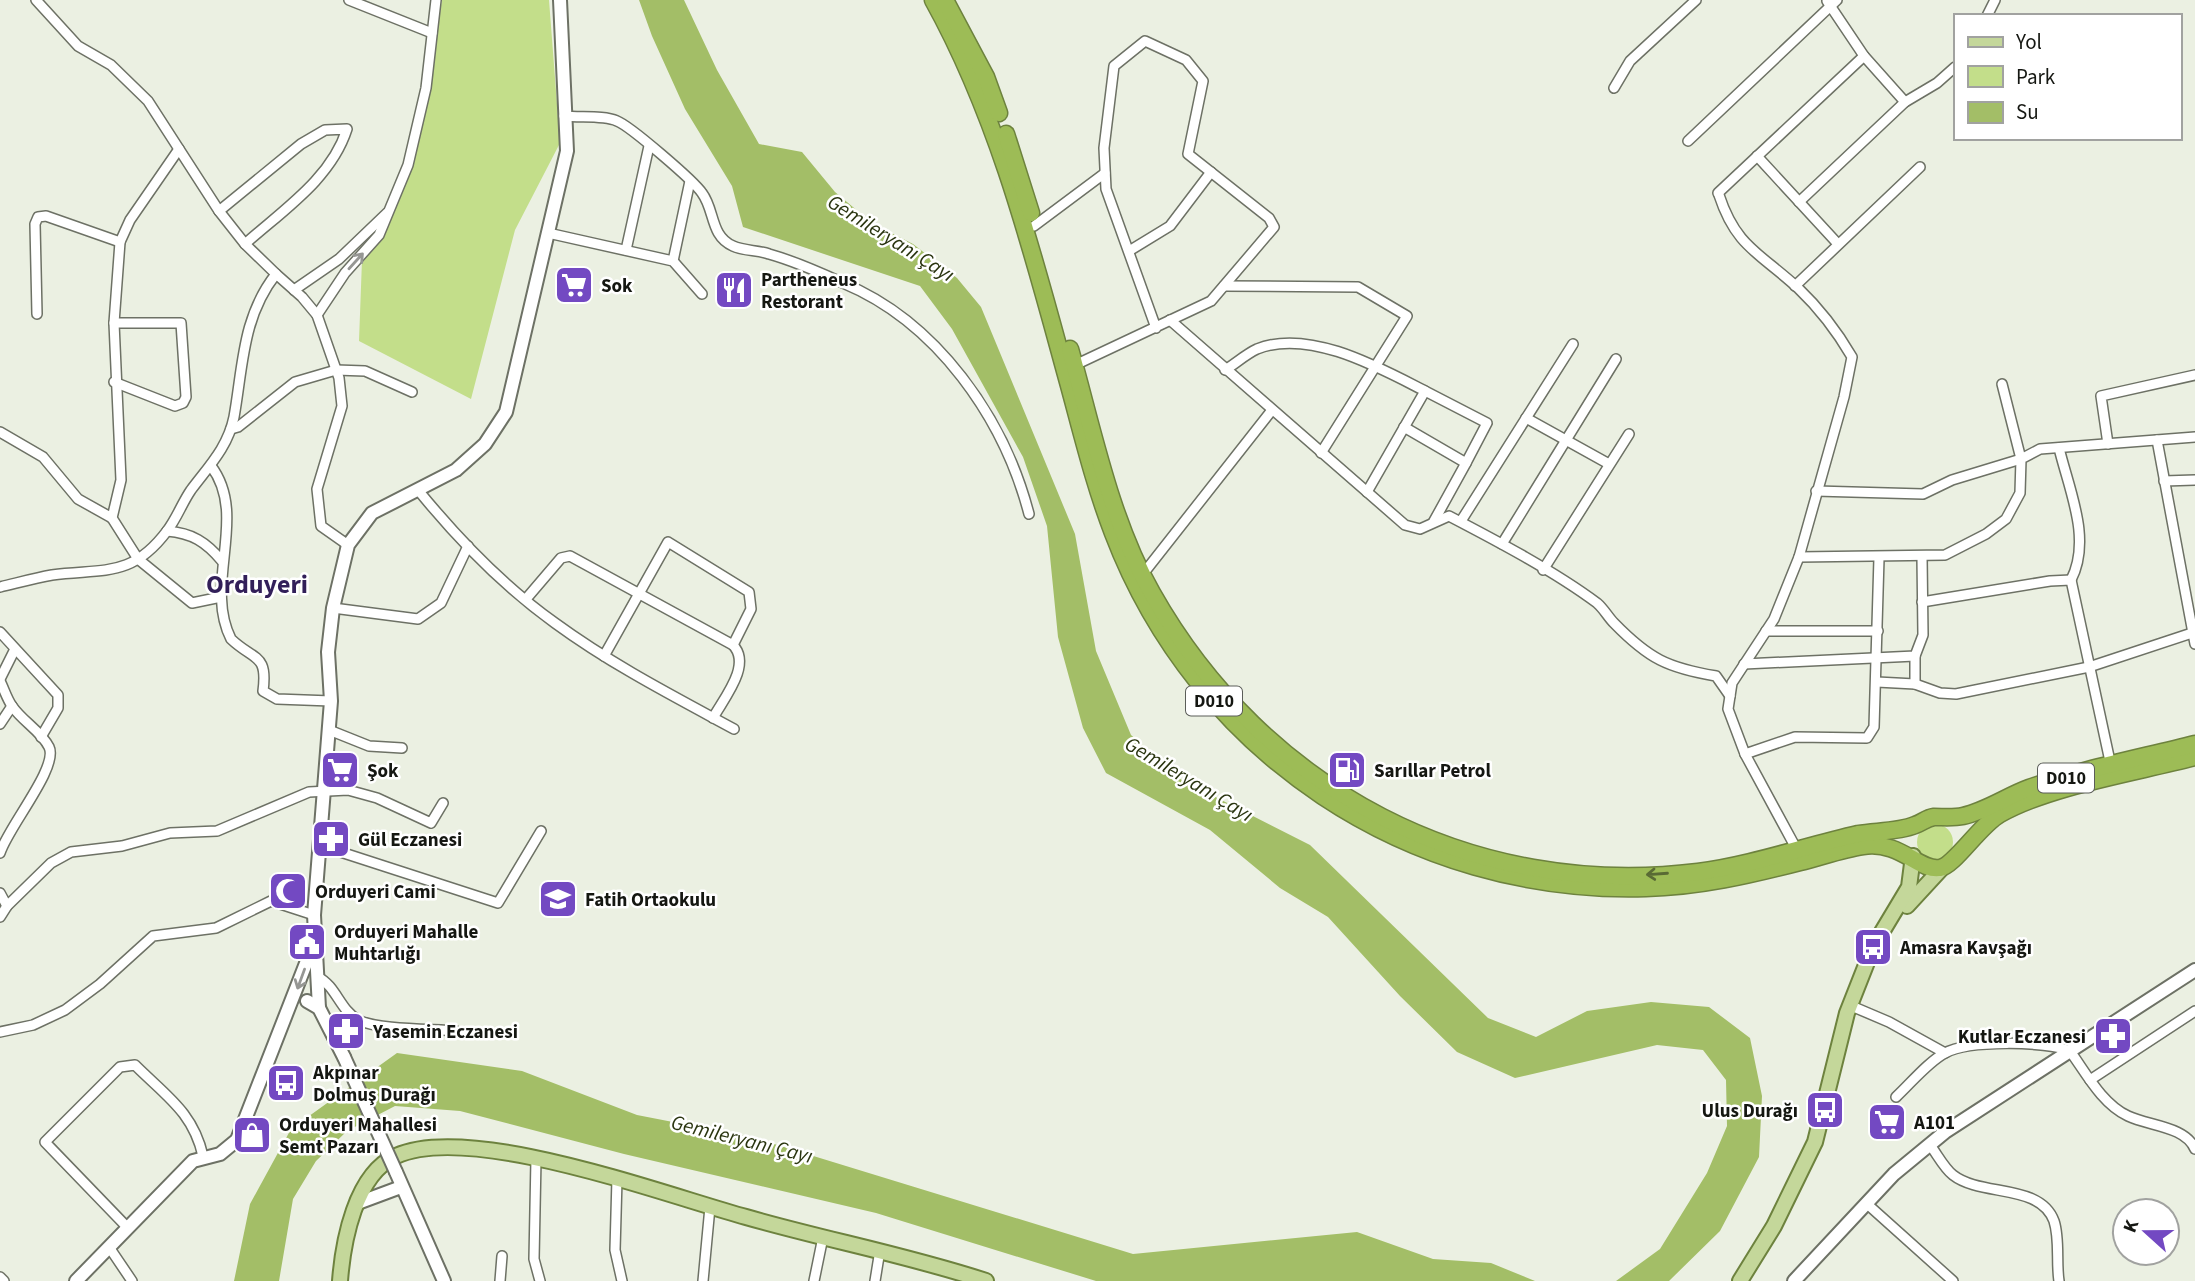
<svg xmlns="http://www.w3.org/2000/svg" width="2195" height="1281" font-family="'Source Sans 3',sans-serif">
<rect width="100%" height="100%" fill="#ebf0e2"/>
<!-- green -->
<g fill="#c3de8a">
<polygon points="442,0 549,0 560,143 515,230 471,399 359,341 362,260 383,234 431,64"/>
<circle cx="1935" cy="842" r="18"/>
</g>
<!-- water -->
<g fill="#a3be67">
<polygon points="639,0 684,0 717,70 759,144 802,152 835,192 872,223 913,244 957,278 981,307 1075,534 1096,651 1131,735 1180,779 1310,845 1488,1018 1536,1037 1587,1011 1651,1002 1709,1007 1750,1038 1762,1096 1759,1157 1720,1231 1669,1281 1616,1281 1660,1249 1707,1173 1727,1126 1726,1080 1703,1050 1657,1045 1515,1078 1457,1052 1400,996 1328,917 1280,888 1210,830 1106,773 1083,728 1058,637 1047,526 1023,457 952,329 920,286 743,227 732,186 685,109 652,36"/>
<polygon points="397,1053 522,1071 637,1115 755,1138 1133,1254 1357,1232 1433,1259 1491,1263 1535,1281 1096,1281 876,1213 624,1154 460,1111 395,1106 347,1131 316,1161 293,1199 279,1281 234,1281 250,1204 291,1129"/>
</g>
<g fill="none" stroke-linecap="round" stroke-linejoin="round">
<defs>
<g id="street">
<polyline points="36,0 78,46 111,65 148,101 219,211 245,244 276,274"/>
<polyline points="349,0 432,33"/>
<polyline points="1827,1 1864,56 1905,102"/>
<polyline points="1987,16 1995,0"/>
<polyline points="1614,88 1630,61 1696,0"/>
<path d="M564 116C580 118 603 115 617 121 630 126 694 181 702 193 715 210 710 236 733 246 744 251 758 250 769 254 794 261 819 272 843 283 937 322 1004 418 1029 514"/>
<polyline points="1688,141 1837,0"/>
<polyline points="179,149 130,220 120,242 114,323 121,480 112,518 138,559 192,603 221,597"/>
<polyline points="1757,156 1838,244"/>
<polyline points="1718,193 1864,56"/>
<path d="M1719 195C1736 247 1760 253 1798 288 1819 308 1838 333 1852 357L1844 397 1799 557 1774 619 1732 683 1728 709 1745 754 1797 850"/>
<polyline points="1799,202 1905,102 1937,83 1955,67"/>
<path d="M219 211 301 144 325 130 347 129C331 179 283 210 245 244"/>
<polyline points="1034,226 1105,173"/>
<polyline points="548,233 673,261 702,294"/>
<polyline points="626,250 649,146"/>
<polyline points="1129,251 1170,226 1211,172"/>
<polyline points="673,261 690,181"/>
<polyline points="1224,286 1358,287 1407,316 1321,453"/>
<polyline points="1795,286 1920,167"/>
<polyline points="294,290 339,259 387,213"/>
<polyline points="37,314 35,224 38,217 46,216 120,242"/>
<polyline points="317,315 345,273 379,235 408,165 426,88 436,0"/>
<path d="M1170 320 1405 525 1420 529 1449 516C1497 541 1554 571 1597 603 1604 609 1608 617 1614 623 1649 659 1668 668 1716 676L1730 696"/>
<polyline points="114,323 181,323 186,397 183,403 175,406 114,382"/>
<polyline points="1075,365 1211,301 1274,227 1269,218 1188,154 1203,81 1186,60 1145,41 1114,66 1104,148 1106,189 1156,328"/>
<path d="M1225 370C1235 364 1246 354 1257 349 1309 328 1380 368 1425 391L1367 492"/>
<polyline points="1425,391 1487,423 1466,463"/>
<polyline points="1526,418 1609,464"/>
<polyline points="1404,427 1466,463 1434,521"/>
<polyline points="231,429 238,427 295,382 336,370 365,371 412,392"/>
<polyline points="0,432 43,457 78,499 112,518"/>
<polyline points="2157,440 2195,644"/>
<polyline points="2108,444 2101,396 2195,375"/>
<path d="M2059 448C2069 490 2092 539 2071 580"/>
<path d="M211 466C249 516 203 584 231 639 254 661 268 653 263 691L277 699 331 701"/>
<polyline points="2164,481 2195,480"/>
<path d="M418 490C458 539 503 586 555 623 611 664 673 696 734 729"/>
<polyline points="1816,491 1923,494 1952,480 2021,459 2002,384"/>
<polyline points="1461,521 1573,344"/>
<path d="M167 531C192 533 206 542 222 561"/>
<polyline points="1502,544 1616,359"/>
<polyline points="1799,557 1945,555 1986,534 2006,519 2020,493 2021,459 2040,449 2195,437"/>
<polyline points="1543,570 1629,434"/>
<polyline points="1143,574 1272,410"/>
<path d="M0 587C17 583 35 578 52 575 102 568 131 579 167 531 177 518 182 503 191 490 209 466 228 447 234 417 243 367 242 317 276 274L302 297 317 315 339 378 342 406 317 489 321 526 348 545"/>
<path d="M526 599 561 558 570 556 733 645C752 665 724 698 713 718"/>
<polyline points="1922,602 2050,581 2071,580 2111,766"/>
<polyline points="333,608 418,619 441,603 468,546"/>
<polyline points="1766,631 1878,631"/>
<polyline points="0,632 58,695 58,708 41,737"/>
<polyline points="604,656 668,542 749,592 751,609 733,645"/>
<polyline points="1915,656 1915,684"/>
<polyline points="1744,664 1915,656 1923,635 1922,557"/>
<polyline points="0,679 15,649"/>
<path d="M0 681C4 689 7 699 12 706 22 721 41 731 49 747 59 767 8 827 0 853"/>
<polyline points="1877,682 1915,684 1940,693 1956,694 2089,667 2195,632"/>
<polyline points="0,724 12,706"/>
<polyline points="329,730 369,746 402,748"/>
<polyline points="1745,754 1795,737 1867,738 1874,727 1879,558"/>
<polyline points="322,846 498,903 541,831"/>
<polyline points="0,893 7,906"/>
<polyline points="0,917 7,906 51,863 71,852 122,846 170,833 217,831 309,792 348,790 377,798 431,823 443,803"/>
<path d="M318 977C336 986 340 1010 358 1020 378 1030 433 1029 456 1031"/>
<polyline points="1849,1005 1889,1022 1945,1053"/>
<polyline points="0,1032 33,1025 65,1010 100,984 153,936 216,928 271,901 314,915"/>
<polyline points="2090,1080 2195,1011"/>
<path d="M1896 1097C1911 1083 1928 1062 1945 1053 1968 1040 2046 1041 2070 1051 2086 1073 2102 1104 2128 1116 2149 1126 2185 1126 2195 1149"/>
<path d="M1930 1145C1937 1154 1944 1168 1953 1175 1981 1197 2040 1183 2054 1221 2060 1239 2056 1262 2059 1281"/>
<polyline points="536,1159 534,1259 540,1281"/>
<polyline points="617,1179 615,1250 622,1281"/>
<polyline points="1866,1203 1953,1281"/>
<path d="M128 1228 45 1142 120 1067 135 1065C166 1096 193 1112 203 1156"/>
<polyline points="109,1247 132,1281"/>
<polyline points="0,1277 4,1281"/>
<polyline points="500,1281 502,1256"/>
<polyline points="703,1281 710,1207"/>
<polyline points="814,1281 823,1237"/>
<polyline points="875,1281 880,1250"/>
</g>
<g id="secondary">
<polyline points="307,1001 319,1008 344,1057"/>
<polyline points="319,1008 314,915 331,701 328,652 333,608 348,545 372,513 456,470 485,444 506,412 567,151 560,0"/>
<polyline points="396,1172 444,1281"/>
<polyline points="358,1203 401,1187"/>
<polyline points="76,1281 193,1161 220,1154 237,1140 312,948"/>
<polyline points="1794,1281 1894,1174 1945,1132 2195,970"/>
</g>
<g id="primary">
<polyline points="1907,906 1942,868"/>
<path d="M340 1281C343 1242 355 1174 396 1156 470 1122 665 1195 746 1217 826 1240 907 1255 986 1281"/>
<polyline points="1740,1281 1774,1226 1815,1142 1847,1013 1873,947 1909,887 1913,856"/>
</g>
<g id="highway">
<path d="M933 0C999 119 1032 251 1068 382 1082 433 1094 484 1113 533 1197 754 1410 895 1646 888 1698 887 1750 875 1800 862 1821 857 1842 849 1863 846 1900 840 1920 872 1940 868 1954 866 1980 825 2000 814 2049 786 2138 772 2195 757"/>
<polyline points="945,0 986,77 999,113"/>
<polyline points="1006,134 1031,213"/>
<path d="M1070 349C1093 430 1110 519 1152 593 1263 790 1472 900 1698 872 1752 865 1805 846 1858 834 1876 831 1898 832 1915 825 1922 823 1926 818 1934 817 1944 817 1954 818 1963 816 1986 811 2007 796 2029 788 2082 769 2140 758 2195 744"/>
</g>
</defs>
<!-- street casing -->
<use href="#street" stroke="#6d7165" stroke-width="12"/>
<!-- secondary casing -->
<use href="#secondary" stroke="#6d7165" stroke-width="16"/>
<!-- primary casing -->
<use href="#primary" stroke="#6d823e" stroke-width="18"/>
<!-- highway casing -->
<use href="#highway" stroke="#6d823e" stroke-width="19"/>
<!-- street -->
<use href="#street" stroke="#fff" stroke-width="9"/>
<!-- secondary -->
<use href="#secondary" stroke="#fff" stroke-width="12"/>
<!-- primary -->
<use href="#primary" stroke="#c4d79a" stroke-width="14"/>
<!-- highway -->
<use href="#highway" stroke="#9dbc56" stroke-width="16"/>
<defs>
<polyline id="secondary-bridge" points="344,1057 396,1172"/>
</defs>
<!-- secondary-bridge casing -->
<use href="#secondary-bridge" stroke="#6d7165" stroke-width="16" stroke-linecap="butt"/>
<!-- secondary-bridge -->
<use href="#secondary-bridge" stroke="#fff" stroke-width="12"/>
</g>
<!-- one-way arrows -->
<defs><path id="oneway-shaft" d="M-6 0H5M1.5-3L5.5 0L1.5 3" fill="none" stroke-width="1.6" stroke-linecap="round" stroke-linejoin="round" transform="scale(1.75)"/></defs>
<g stroke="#969794">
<use href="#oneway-shaft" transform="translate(356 261) rotate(-48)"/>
<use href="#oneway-shaft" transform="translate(301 979) rotate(110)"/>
</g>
<use stroke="#596a34" href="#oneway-shaft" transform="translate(1657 874) rotate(176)"/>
<!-- icons -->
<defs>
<symbol id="supermarket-square" viewBox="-11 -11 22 22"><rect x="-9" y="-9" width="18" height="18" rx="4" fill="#7349c2" stroke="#fff"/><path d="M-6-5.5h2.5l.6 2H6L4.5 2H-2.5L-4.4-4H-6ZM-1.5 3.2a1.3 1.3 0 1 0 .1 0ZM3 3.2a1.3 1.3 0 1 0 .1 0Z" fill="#fff"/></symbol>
<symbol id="restaurant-square" viewBox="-11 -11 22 22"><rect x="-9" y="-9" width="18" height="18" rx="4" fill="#7349c2" stroke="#fff"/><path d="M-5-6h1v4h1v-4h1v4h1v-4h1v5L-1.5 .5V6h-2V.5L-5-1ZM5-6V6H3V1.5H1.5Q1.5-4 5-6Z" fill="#fff"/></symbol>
<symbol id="fuel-square" viewBox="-11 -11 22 22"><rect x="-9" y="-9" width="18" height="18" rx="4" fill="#7349c2" stroke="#fff"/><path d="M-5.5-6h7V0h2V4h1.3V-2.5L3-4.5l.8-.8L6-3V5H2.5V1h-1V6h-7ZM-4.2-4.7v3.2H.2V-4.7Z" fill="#fff"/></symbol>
<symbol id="pharmacy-square" viewBox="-11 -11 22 22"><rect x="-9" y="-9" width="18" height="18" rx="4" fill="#7349c2" stroke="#fff"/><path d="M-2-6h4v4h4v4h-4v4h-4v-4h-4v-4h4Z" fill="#fff"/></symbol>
<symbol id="mosque-square" viewBox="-11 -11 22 22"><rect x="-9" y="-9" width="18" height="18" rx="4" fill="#7349c2" stroke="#fff"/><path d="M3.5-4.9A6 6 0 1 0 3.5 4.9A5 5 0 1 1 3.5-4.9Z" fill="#fff"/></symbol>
<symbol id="school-square" viewBox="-11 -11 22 22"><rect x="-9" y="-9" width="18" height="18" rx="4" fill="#7349c2" stroke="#fff"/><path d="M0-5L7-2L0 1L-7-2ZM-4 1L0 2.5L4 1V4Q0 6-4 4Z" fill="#fff"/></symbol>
<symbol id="civic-square" viewBox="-11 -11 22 22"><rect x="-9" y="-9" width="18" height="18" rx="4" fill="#7349c2" stroke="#fff"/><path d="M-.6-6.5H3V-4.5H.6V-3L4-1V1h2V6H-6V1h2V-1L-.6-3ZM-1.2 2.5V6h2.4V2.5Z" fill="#fff"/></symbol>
<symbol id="bus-square" viewBox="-11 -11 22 22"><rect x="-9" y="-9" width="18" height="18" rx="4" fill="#7349c2" stroke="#fff"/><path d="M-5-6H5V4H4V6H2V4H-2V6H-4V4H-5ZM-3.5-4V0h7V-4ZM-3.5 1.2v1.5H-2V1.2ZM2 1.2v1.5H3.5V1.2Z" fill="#fff"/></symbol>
<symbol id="shop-square" viewBox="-11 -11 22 22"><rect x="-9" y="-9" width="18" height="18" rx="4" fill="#7349c2" stroke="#fff"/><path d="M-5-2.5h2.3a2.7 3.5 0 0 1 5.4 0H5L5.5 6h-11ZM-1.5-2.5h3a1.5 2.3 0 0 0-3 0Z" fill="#fff"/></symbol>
</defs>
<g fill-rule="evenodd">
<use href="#supermarket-square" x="552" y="263" width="44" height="44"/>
<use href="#restaurant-square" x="712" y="268" width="44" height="44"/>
<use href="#supermarket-square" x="318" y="748" width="44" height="44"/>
<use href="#fuel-square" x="1325" y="748" width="44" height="44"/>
<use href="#pharmacy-square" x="309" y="817" width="44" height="44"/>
<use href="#mosque-square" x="266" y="869" width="44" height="44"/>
<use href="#school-square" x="536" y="877" width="44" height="44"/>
<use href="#civic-square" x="285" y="920" width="44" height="44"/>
<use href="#bus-square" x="1851" y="925" width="44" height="44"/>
<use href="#pharmacy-square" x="324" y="1009" width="44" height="44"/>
<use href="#pharmacy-square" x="2091" y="1014" width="44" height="44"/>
<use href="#bus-square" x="264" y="1061" width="44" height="44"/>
<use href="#bus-square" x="1803" y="1088" width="44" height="44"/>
<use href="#supermarket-square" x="1865" y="1100" width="44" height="44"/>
<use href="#shop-square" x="230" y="1113" width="44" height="44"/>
</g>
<g text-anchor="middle" stroke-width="5" stroke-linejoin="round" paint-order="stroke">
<!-- shield labels -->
<g fill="#fff" stroke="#5b5d59" stroke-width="2">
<rect x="1186" y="686.5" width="56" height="29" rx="5"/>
<rect x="2038" y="763.5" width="56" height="29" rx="5"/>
</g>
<g font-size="18" font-weight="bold" fill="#151712">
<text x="1214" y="707">D010</text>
<text x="2066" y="784">D010</text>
</g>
<!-- poi labels -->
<g font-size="19" font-weight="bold" fill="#151712" stroke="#fff" text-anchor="start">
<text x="761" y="286">Partheneus<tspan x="761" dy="22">Restorant</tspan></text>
<text x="601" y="292">Sok</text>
<text x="367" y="777">Şok</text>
<text x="1374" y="777">Sarıllar Petrol</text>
<text x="358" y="846">Gül Eczanesi</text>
<text x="315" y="898">Orduyeri Cami</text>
<text x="585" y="906">Fatih Ortaokulu</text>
<text x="334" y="938">Orduyeri Mahalle<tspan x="334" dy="22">Muhtarlığı</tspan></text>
<text x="1900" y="954">Amasra Kavşağı</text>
<text x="373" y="1038">Yasemin Eczanesi</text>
<text x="2086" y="1043" text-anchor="end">Kutlar Eczanesi</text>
<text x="313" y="1079">Akpınar<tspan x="313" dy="22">Dolmuş Durağı</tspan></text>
<text x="1798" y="1117" text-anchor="end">Ulus Durağı</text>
<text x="1914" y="1129">A101</text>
<text x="279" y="1131">Orduyeri Mahallesi<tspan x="279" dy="22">Semt Pazarı</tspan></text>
</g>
<!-- water labels -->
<g font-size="21" font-style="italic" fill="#2a3510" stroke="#fff">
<text transform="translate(891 238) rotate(32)" y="7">Gemileryanı Çayı</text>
<text transform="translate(1189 779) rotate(31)" y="7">Gemileryanı Çayı</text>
<text transform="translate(742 1139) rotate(14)" y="7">Gemileryanı Çayı</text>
</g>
<!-- district labels -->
<g font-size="26" font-weight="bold" fill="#321f59" stroke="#fff">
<text x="257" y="593">Orduyeri</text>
</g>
</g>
<!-- legend -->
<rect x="1954" y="14" width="228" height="126" fill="#ffffff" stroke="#a1a2a0" stroke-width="2"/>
<rect x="1968" y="37" width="35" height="10" fill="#c4d79a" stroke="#a1a2a0" stroke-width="2"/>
<text x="2016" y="49" font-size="21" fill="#151712">Yol</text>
<rect x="1968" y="66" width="35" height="21" fill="#c3de8a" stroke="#a1a2a0" stroke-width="2"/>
<text x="2016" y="84" font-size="21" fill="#151712">Park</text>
<rect x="1968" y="102" width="35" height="21" fill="#a3be67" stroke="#a1a2a0" stroke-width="2"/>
<text x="2016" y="119" font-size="21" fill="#151712">Su</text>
<!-- north arrow -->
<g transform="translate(2146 1232) rotate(291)"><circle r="33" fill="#ffffff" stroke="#a1a2a0" stroke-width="2"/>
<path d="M0-5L12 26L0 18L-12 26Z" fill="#7349c2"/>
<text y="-10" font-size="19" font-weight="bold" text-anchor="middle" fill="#151712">K</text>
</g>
</svg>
